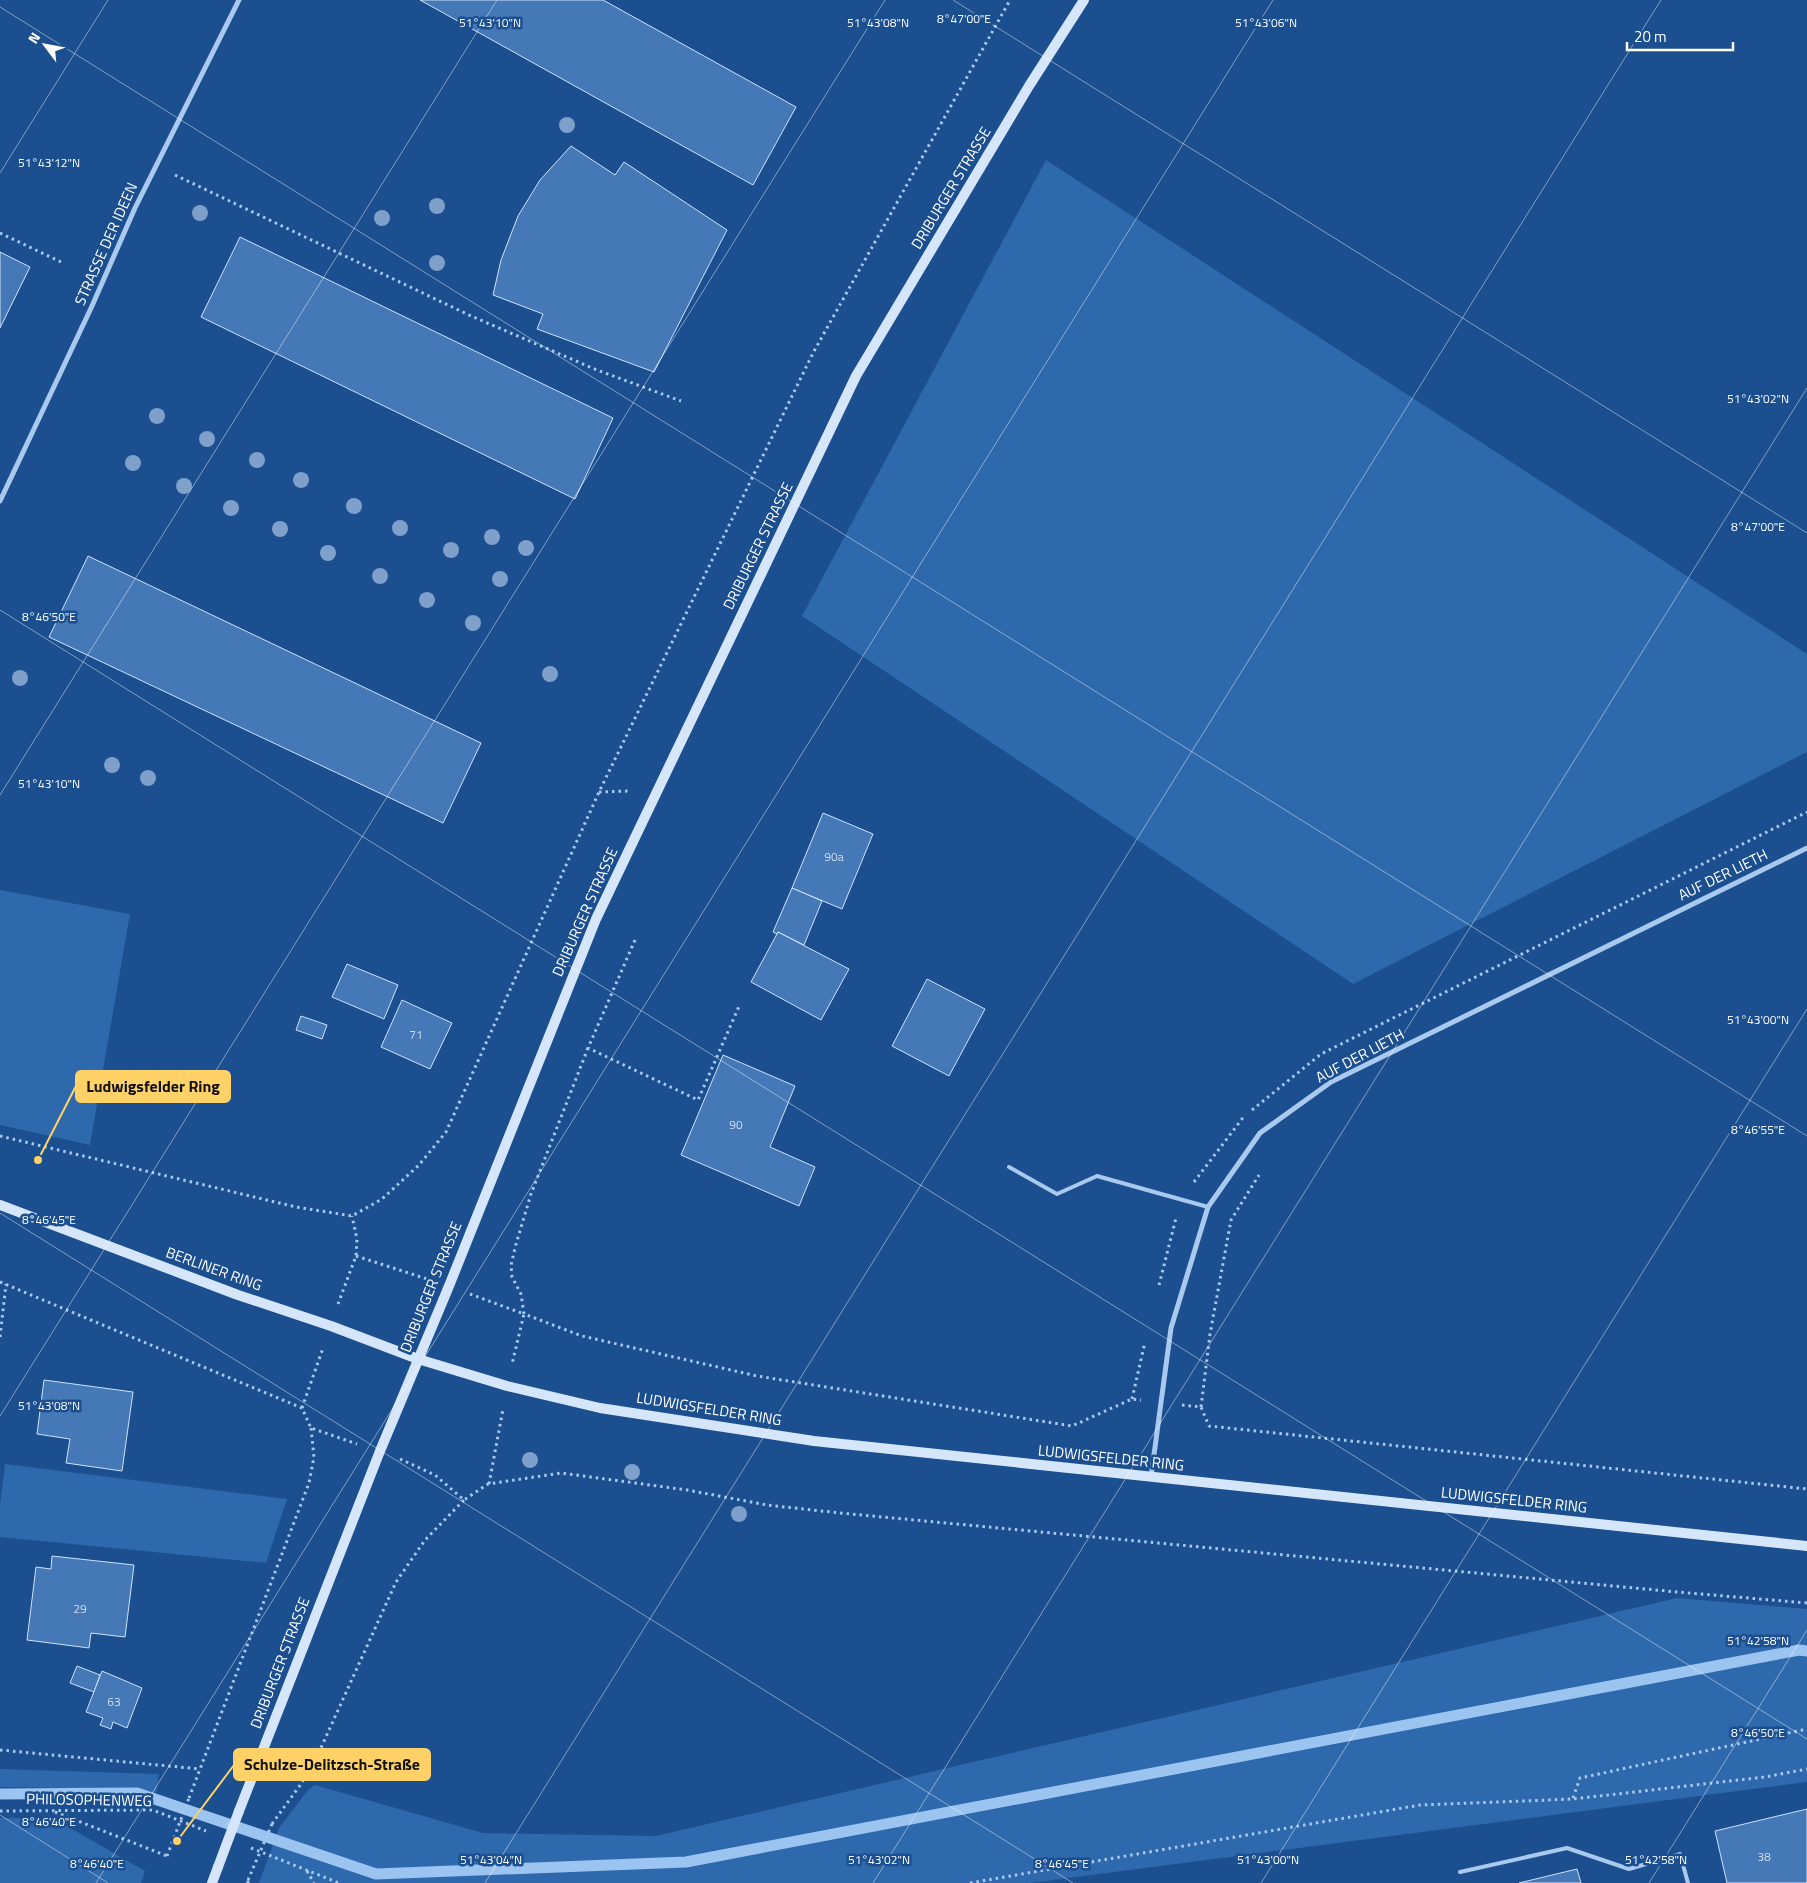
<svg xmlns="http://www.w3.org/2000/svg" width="1807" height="1883" font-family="'Titillium Web',sans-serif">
<rect width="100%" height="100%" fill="#1b4f8f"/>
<!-- green -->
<g fill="#2e69ad">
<polygon points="1046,160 1807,654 1807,752 1353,984 802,616"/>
<polygon points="0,890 130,914 90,1145 0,1125"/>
<polygon points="5,1464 287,1499 266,1563 0,1537 0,1505"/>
<polygon points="1677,1598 1807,1609 1807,1782 1030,1883 259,1883 279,1828 308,1790 315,1785 483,1833 656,1836"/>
<polygon points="0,1769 159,1774 156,1794 140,1789 0,1787"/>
<polygon points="0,1818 53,1818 145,1871 141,1883 0,1883"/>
</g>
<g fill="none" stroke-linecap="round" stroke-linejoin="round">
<!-- stream -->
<polyline stroke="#9cc4f0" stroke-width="11" points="0,1794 137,1793 376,1874 686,1862 1799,1650 1807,1651"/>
</g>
<!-- building -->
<g fill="#4478b7" stroke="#cfe3fa">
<polygon points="420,0 603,0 796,107 753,185"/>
<polygon points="571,146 615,175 624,162 727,230 654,372 537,329 543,314 493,295 501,260 518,216 540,180"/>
<polygon points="240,237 613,418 575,499 201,317"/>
<polygon points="0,252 30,267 0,328"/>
<polygon points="88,556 481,743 443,823 49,637"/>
<polygon points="823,813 873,834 842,909 792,888"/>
<polygon points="792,888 822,901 804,945 778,932 777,934 773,932"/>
<polygon points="778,932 849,969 821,1020 751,982"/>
<polygon points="347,964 398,985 384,1019 332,997"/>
<polygon points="927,979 985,1009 949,1076 892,1046"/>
<polygon points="402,1000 452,1023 430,1069 381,1047"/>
<polygon points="301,1016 327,1025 322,1039 296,1030"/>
<polygon points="723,1055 795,1086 770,1147 815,1167 799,1206 681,1155"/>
<polygon points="44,1380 133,1392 122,1471 66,1463 70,1439 37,1434"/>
<polygon points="52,1556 134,1565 125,1637 91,1633 89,1648 27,1640 36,1567 51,1569"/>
<polygon points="77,1666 100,1675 94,1692 70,1683"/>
<polygon points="102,1671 142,1688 127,1728 113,1722 111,1729 100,1725 103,1718 86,1712"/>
<polygon points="1807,1809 1807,1883 1727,1883 1715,1831"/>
<polygon points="1577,1869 1581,1883 1519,1883"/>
</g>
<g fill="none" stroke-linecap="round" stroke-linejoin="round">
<!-- path -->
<g stroke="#a9c9ee" stroke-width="3" stroke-dasharray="2.5 4" stroke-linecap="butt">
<polyline points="175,175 471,316 597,370 681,401"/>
<polyline points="0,233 61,262"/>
<polyline points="599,792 630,791"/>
<polyline points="635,940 588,1048 698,1100 740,1004"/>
<polyline points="588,1048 531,1194 516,1244 511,1265 512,1277 521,1294 524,1314 582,1336 757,1376 1072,1426 1132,1399 1141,1400"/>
<polyline points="1252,1110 1321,1054 1807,812"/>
<polyline points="0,1136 296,1207 352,1216 382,1199 419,1165 446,1132 599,792 813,353 1010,0"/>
<polyline points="1194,1182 1245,1115"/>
<polyline points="356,1256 427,1279"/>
<polyline points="0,1282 302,1408 311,1428 357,1444"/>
<polyline points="1159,1285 1176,1218"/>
<polyline points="470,1294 524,1314 512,1364"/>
<polyline points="338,1304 356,1256 357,1239 352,1216"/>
<polyline points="0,1337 6,1284"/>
<polyline points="1132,1399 1145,1342"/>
<polyline points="1182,1405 1201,1407 1209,1426 1807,1489"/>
<polyline points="1201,1407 1210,1334 1231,1220 1259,1175"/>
<polyline points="302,1408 323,1348"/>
<polyline points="400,1459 435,1475 464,1500 488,1484 561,1473 687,1490 767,1505 840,1513 1677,1592 1807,1603"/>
<polyline points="489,1484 503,1409"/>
<polyline points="0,1750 200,1769"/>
<polyline points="189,1798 309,1483 314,1457 311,1428"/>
<polyline points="1573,1798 1580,1778 1807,1729"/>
<polyline points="0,1811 153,1810 206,1831"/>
<polyline points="55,1812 167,1856"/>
<polyline points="272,1824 301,1784 320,1750 396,1582 425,1540 464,1500"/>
<polyline points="251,1848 339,1883"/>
<polyline points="307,1871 314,1883"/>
<polyline points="248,1883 248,1880"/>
<polyline points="970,1883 1420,1805 1573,1799 1765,1777 1807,1769"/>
</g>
<!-- lane -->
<g stroke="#a9c9ee" stroke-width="4">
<polyline points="1009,1167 1057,1194 1097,1176 1208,1207"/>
<polyline points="1460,1872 1567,1848 1629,1869 1680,1854 1688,1883"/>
</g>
<!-- street -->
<g stroke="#a9c9ee" stroke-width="5">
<polyline points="0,501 92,306 135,208 239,0"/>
<polyline points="1151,1477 1171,1328 1208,1207 1260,1133 1331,1082 1807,848"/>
</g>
<!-- secondary -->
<g stroke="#d6e6fa" stroke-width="10">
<polyline points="0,1205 238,1295 331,1326 418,1359 507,1386 600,1408 814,1441 1807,1546"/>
<polyline points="239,1811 380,1451 449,1286 596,919 856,376 1029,86 1084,0"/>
<polyline points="212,1883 218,1867"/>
</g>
<!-- path-bridge -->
<g stroke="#a9c9ee" stroke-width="3" stroke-dasharray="2.5 4" stroke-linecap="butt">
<polyline points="167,1856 189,1798"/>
<polyline points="248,1880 272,1824"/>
</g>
<!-- secondary-bridge -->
<polyline stroke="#d6e6fa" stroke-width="10" points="218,1867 239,1811"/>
</g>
<!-- trees -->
<g fill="#7ea0ca">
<circle cx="567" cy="125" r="8"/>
<circle cx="437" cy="206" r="8"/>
<circle cx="200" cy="213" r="8"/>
<circle cx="382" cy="218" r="8"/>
<circle cx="437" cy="263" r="8"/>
<circle cx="157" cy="416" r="8"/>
<circle cx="207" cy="439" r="8"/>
<circle cx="257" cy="460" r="8"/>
<circle cx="133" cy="463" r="8"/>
<circle cx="301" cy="480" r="8"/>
<circle cx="184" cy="486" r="8"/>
<circle cx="354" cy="506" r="8"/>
<circle cx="231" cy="508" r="8"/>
<circle cx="400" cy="528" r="8"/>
<circle cx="280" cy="529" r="8"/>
<circle cx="492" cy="537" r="8"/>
<circle cx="526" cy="548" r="8"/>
<circle cx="451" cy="550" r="8"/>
<circle cx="328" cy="553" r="8"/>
<circle cx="380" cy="576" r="8"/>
<circle cx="500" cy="579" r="8"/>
<circle cx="427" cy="600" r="8"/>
<circle cx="473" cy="623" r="8"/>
<circle cx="550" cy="674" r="8"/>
<circle cx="20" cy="678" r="8"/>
<circle cx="112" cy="765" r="8"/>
<circle cx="148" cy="778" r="8"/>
<circle cx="530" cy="1460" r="8"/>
<circle cx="632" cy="1472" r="8"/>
<circle cx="739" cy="1514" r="8"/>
</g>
<!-- ticks -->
<path fill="none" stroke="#fff" stroke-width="1" stroke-opacity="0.45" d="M953 0 1807 533M0 7 1807 1136M0 173 108 0M0 610 1807 1739M0 795 497 0M0 1213 1073 1883M0 1416 885 0M0 1815 108 1883M96 1883 1273 0M485 1883 1661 0M873 1883 1807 388M1261 1883 1807 1009M1649 1883 1807 1630"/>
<g text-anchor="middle" stroke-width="5" stroke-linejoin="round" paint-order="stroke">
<!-- number labels -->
<g font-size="12" fill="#d0dded">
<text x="834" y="861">90a</text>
<text x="416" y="1039">71</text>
<text x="736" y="1129">90</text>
<text x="80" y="1613">29</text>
<text x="114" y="1706">63</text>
<text x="1764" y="1861">38</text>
</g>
<!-- street labels -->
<g font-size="15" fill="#fff" stroke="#1b4f8f">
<text transform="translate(951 188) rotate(-59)" y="5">DRIBURGER STRASSE</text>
<text transform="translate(106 244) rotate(-66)" y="5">STRASSE DER IDEEN</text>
<text transform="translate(758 546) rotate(-64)" y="5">DRIBURGER STRASSE</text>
<text transform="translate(1723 875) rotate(-26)" y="5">AUF DER LIETH</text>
<text transform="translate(585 912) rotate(-66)" y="5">DRIBURGER STRASSE</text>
<text transform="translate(1360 1056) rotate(-28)" y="5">AUF DER LIETH</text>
<text transform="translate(214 1269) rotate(20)" y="5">BERLINER RING</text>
<text transform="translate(431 1287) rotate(-68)" y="5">DRIBURGER STRASSE</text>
<text transform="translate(709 1409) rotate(9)" y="5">LUDWIGSFELDER RING</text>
<text transform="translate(1111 1458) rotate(6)" y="5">LUDWIGSFELDER RING</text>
<text transform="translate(1514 1500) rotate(6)" y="5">LUDWIGSFELDER RING</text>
<text transform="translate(280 1663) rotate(-69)" y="5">DRIBURGER STRASSE</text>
<text transform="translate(89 1800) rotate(1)" y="5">PHILOSOPHENWEG</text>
</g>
</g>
<g font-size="12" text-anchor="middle" fill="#fff" stroke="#1b4f8f" stroke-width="5" stroke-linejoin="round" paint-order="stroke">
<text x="964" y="23">8°47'00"E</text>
<text x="490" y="27">51°43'10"N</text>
<text x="878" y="27">51°43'08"N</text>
<text x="1266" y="27">51°43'06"N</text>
<text x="49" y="167">51°43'12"N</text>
<text x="1758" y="403">51°43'02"N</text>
<text x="1758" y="531">8°47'00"E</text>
<text x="49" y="621">8°46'50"E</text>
<text x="49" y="788">51°43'10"N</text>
<text x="1758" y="1024">51°43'00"N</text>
<text x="1758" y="1134">8°46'55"E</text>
<text x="49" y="1224">8°46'45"E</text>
<text x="49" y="1410">51°43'08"N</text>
<text x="1758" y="1645">51°42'58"N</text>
<text x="1758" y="1737">8°46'50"E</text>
<text x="49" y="1826">8°46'40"E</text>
<text x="491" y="1864">51°43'04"N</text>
<text x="879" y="1864">51°43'02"N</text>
<text x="1268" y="1864">51°43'00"N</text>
<text x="1656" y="1864">51°42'58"N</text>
<text x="97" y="1868">8°46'40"E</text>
<text x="1062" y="1868">8°46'45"E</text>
</g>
<!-- callouts -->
<path fill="none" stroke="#ffd166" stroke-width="2" d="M38 1160L76 1086M177 1841L234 1765"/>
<g fill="#ffd166" stroke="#1b4f8f" stroke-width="2">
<circle cx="38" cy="1160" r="5"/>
<circle cx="177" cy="1841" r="5"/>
</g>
<g fill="#ffd166" stroke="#ffd166" stroke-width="2">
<rect x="76" y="1071" width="154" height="31" rx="5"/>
<rect x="234" y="1749" width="196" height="31" rx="5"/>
</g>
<g font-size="16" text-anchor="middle" font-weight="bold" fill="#111">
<text x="153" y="1092">Ludwigsfelder Ring</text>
<text x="332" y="1770">Schulze-Delitzsch-Straße</text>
</g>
<!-- north arrow -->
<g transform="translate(45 45) rotate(302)" stroke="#1b4f8f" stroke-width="4" paint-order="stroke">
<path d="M0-4L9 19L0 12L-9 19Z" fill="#ffffff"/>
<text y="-8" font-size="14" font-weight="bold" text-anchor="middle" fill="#ffffff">N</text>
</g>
<!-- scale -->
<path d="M1627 42v8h106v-8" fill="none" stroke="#ffffff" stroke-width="2.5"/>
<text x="1634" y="42" font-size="15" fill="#ffffff" stroke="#1b4f8f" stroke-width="4" paint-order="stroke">20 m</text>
</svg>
